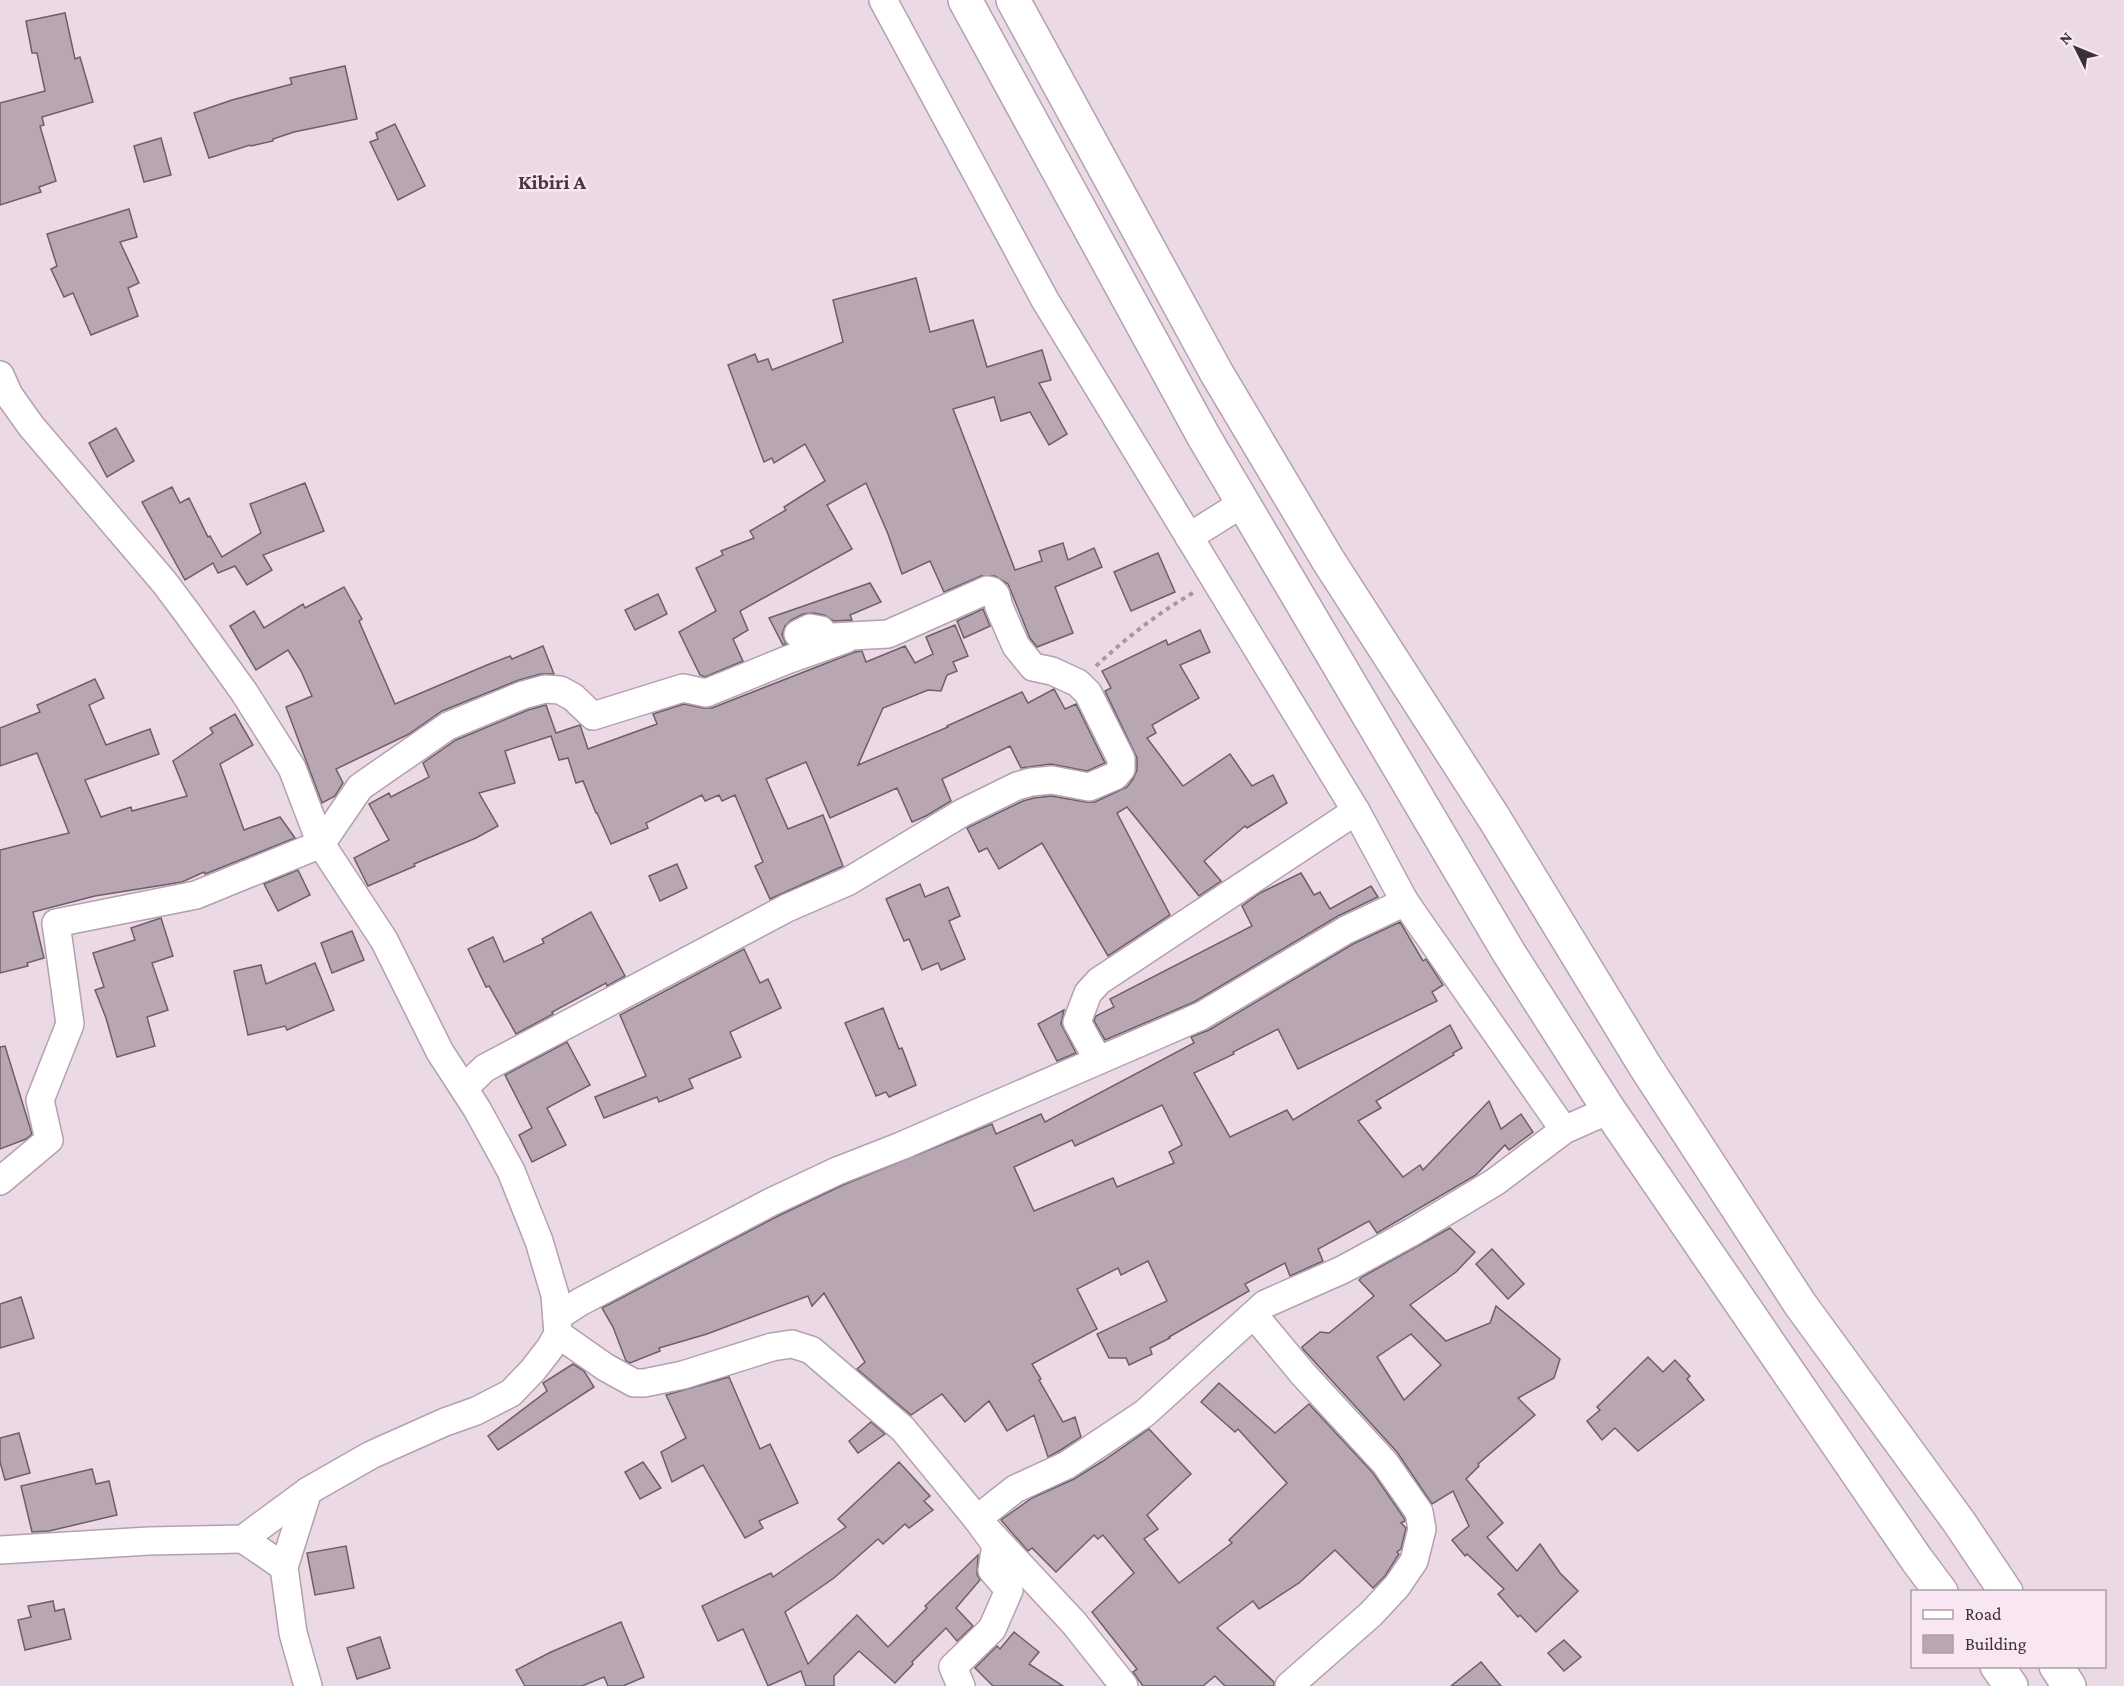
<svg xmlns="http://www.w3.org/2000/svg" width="2124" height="1686" font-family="'Crimson Pro',serif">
<rect width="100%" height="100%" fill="#ecd9e6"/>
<!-- building -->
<g fill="#b8a6b3" stroke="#6f5e6a" stroke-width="1.5" fill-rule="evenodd">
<polygon points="65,13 75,59 80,57 93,102 42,117 44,125 40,126 56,181 39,187 41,192 0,205 0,103 45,91 37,53 32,53 26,21"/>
<polygon points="345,66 357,119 294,132 273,139 273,141 251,146 250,145 209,158 194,113 232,100 292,84 290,78"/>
<polygon points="395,124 425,186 398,200 370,142 378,139 376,133"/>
<polygon points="161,138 171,175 144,182 134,146"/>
<polygon points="129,209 137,237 120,242 139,283 128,288 138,316 91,335 73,293 64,297 51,269 57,266 47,234"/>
<polygon points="916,278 930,332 973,320 987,367 1042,350 1051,380 1039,383 1067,434 1049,445 1030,412 1001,421 994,397 953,409 1015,570 1042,561 1039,551 1063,543 1068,560 1094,548 1102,567 1055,587 1073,633 1037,647 1030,638 1008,584 995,576 981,576 944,592 930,561 902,574 888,534 866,483 827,505 852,549 740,611 748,630 733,639 743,661 705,677 700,675 679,632 716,611 696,568 723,555 721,551 754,538 750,531 786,510 784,507 825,481 805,444 774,463 772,458 764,462 728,365 755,354 758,362 768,359 772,370 843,342 833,300"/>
<polygon points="116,428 134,461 107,477 89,443"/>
<polygon points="305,483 324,531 263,555 272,570 247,585 235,566 218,573 213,563 185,580 142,502 172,487 180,503 189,498 208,537 210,536 222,557 261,533 250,504"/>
<polygon points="1158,553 1175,592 1131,611 1114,572"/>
<polygon points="870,583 881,602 850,615 852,620 834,621 824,615 813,613 803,614 791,620 785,626 782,634 786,644 783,645 769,618"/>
<polygon points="344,587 362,619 359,621 395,704 487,665 510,656 512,659 543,646 554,674 541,674 519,680 442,711 409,734 336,769 343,783 335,796 322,803 286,707 312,696 301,671 288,650 256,670 230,626 254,611 264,628 303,604 305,608"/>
<polygon points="658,594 667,614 635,630 625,610"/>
<polygon points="983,609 990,626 964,638 957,621"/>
<polygon points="955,625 968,656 953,662 957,671 947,675 941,691 928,690 883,708 858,765 948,727 947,726 1022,692 1028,703 1054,689 1065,709 1076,704 1105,763 1087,771 1051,764 1021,768 1010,746 942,779 951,801 926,816 912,822 897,788 830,818 806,762 766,779 788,829 823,815 843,866 770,899 755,866 763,862 735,795 722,801 719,795 705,801 702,795 646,823 648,828 611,844 597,813 596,813 583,781 576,783 568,758 559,760 551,736 505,751 515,783 479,793 498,826 476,838 414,864 415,866 368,886 354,858 389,840 369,804 389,793 391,797 429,777 423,763 456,740 528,710 546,705 556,733 580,725 588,749 657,724 653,714 684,704 703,708 712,708 855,652 862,651 866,662 905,646 915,663 933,654 926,637"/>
<polygon points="1200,630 1210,652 1180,665 1199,698 1152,725 1156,733 1147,738 1183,786 1230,754 1252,786 1273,775 1287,803 1247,828 1245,826 1204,861 1221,881 1199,896 1127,807 1117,813 1170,915 1108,956 1042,843 999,869 987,848 979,852 967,828 1023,801 1034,798 1051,796 1086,802 1095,802 1127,787 1133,779 1137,770 1137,758 1105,691 1111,688 1102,671 1166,640 1168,645"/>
<polygon points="95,679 104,698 89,705 106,745 150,729 159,754 85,780 101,817 131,807 132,811 187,796 173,761 213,733 210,728 235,714 253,745 220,764 244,830 280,817 295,838 205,874 204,872 182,882 95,896 33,912 44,958 27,963 28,966 0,973 0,850 69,833 37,753 0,766 0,728 40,712 37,705"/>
<polygon points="677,864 687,888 660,901 649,876"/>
<polygon points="298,870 310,895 278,911 264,884"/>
<polygon points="1301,873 1314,895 1320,892 1330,909 1371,886 1378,897 1338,916 1194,1002 1105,1040 1094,1021 1096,1016 1114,1007 1110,999 1252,926 1242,906 1260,893"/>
<polygon points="920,884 925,897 948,887 960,916 949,921 965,959 941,970 938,963 922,970 909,939 904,941 886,899"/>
<polygon points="591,912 625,976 607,986 606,983 552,1012 553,1014 516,1034 489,986 486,987 468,949 493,937 504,962 544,943 542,939"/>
<polygon points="161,918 173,956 152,963 168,1010 147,1017 155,1046 117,1057 106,1018 95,990 104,987 93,953 135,940 131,928"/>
<path d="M1400 922 1423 961 1426 959 1443 985 1432 992 1437 1001 1298 1069 1278 1029 1233 1052 1234 1054 1194 1073 1230 1137 1287 1110 1293 1120 1450 1025 1462 1048 1453 1053 1454 1055 1376 1101 1381 1108 1358 1121 1403 1177 1420 1165 1423 1170 1489 1101 1501 1129 1521 1114 1533 1132 1509 1150 1505 1145 1476 1175 1377 1233 1369 1221 1318 1249 1323 1261 1290 1276 1285 1263 1245 1284 1249 1291 1169 1337 1170 1338 1150 1348 1152 1354 1129 1365 1126 1358H1109L1097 1334 1167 1301 1148 1261 1121 1275 1118 1268 1077 1289 1097 1329 1032 1364 1041 1379 1039 1380 1063 1422 1075 1417 1081 1437 1059 1451 1048 1457 1034 1415 1007 1431 989 1401 965 1422 942 1394 911 1415 857 1369 865 1362 824 1293 812 1306 808 1296 707 1334 659 1348 660 1351 630 1363 626 1361 613 1327 602 1308 778 1216 843 1185 992 1124 996 1134 1041 1114 1045 1122 1194 1043 1191 1037 1209 1030 1353 944ZM1162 1105 1182 1145 1169 1152 1174 1163 1117 1187 1113 1178 1034 1211 1014 1167 1072 1140 1075 1146 1079 1144Z"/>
<polygon points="352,931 364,960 332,973 321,943"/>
<polygon points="744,949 760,983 768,979 781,1008 730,1032 741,1057 689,1079 693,1088 659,1102 657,1097 604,1118 595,1097 646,1076 620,1015"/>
<polygon points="315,963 334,1010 287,1030 285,1026 248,1035 234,971 261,965 266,984"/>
<polygon points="883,1008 899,1049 902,1048 916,1085 889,1097 886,1092 876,1096 845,1023"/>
<polygon points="1064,1010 1061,1024 1076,1053 1057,1061 1038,1024"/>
<polygon points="567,1042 590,1085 547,1108 566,1145 532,1162 519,1135 532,1128 505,1075"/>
<polygon points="5,1046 32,1134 26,1139 0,1149 0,1047"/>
<path d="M1450 1228 1475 1252 1456 1272 1410 1305 1446 1341 1490 1323 1496 1306 1560 1359 1554 1378 1518 1398 1535 1415 1478 1464 1479 1466 1466 1479 1503 1523 1487 1537 1517 1571 1540 1544 1560 1573 1578 1591 1536 1632 1520 1615 1518 1617 1498 1594 1504 1589 1467 1554 1465 1556 1452 1540 1469 1526 1453 1491 1432 1504 1397 1452 1303 1349 1302 1347 1320 1332 1329 1333 1374 1296 1359 1280 1362 1277ZM1411 1334 1441 1365 1404 1400 1377 1357Z"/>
<polygon points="1492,1249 1524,1284 1508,1299 1476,1264"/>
<polygon points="21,1297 34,1338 0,1348 0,1304"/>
<polygon points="1648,1357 1663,1372 1675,1360 1690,1376 1687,1379 1704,1400 1638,1451 1615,1428 1602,1440 1587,1421 1600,1410 1597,1407"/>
<polygon points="573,1364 584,1371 594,1387 498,1450 488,1436 547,1391 543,1383"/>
<polygon points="729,1377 760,1449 770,1444 798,1503 759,1521 763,1528 745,1538 703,1465 672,1482 661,1452 686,1438 666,1395"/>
<polygon points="1219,1383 1275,1433 1309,1404 1373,1473 1404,1518 1405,1521 1401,1523 1406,1528 1401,1549 1397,1552 1399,1554 1385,1576 1373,1588 1335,1550 1299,1583 1259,1609 1253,1601 1217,1628 1274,1682 1274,1686 1225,1686 1215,1676 1203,1686 1143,1686 1133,1672 1137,1669 1092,1612 1134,1573 1103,1535 1098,1539 1094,1535 1056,1572 1032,1548 1028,1551 1001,1520 1032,1498 1074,1479 1103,1461 1149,1429 1191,1474 1147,1515 1158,1529 1144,1539 1179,1583 1232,1543 1229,1540 1287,1483 1238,1429 1235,1432 1201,1402"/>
<polygon points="871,1422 885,1434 858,1453 849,1441"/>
<polygon points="19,1433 30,1473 5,1480 0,1462 0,1438"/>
<polygon points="643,1462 661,1488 640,1499 625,1472"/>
<polygon points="899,1462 930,1496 924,1501 933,1510 909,1528 905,1524 883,1544 878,1539 834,1578 785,1612 808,1664 857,1615 888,1647 927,1608 925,1606 978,1555 977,1574 980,1580 956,1608 973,1626 957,1641 946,1628 912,1662 913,1664 895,1683 859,1651 834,1676 834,1686 806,1686 801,1671 768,1686 743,1629 718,1641 702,1606 771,1573 773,1577 846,1527 838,1519"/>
<polygon points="92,1469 96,1484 109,1481 117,1515 49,1531 32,1532 21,1486"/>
<polygon points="346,1546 354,1588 315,1595 307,1553"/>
<polygon points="53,1601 55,1611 64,1609 71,1639 25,1650 18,1620 31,1617 28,1606"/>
<polygon points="621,1622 644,1677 623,1686 608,1686 604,1677 582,1686 525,1686 516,1670 551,1652"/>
<polygon points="1014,1632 1039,1652 1029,1664 1063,1686 993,1686 975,1668 997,1646 1000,1649"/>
<polygon points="380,1637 390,1668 357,1679 347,1648"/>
<polygon points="1564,1640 1581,1657 1564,1671 1548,1653"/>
<polygon points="1481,1662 1501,1686 1451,1686"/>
</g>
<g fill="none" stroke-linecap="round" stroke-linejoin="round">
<defs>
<g id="minor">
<polyline points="883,0 1045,300 1356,811 1405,902 1564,1130"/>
<polyline points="0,375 9,395 31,426 164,582 188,614 244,692 292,768 321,844 384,940 440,1052 477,1109 511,1171 539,1241 555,1295 558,1334 550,1348 533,1370 511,1393 476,1411 445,1422 371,1455 308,1491 284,1567 293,1633 308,1686"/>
<polyline points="1189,537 1243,503"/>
<polyline points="1098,1060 1077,1022 1088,993 1099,981 1356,811"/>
<polyline points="464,1088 485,1068 787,908 849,881 962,813 1017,786 1031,782 1052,780 1089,787 1115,776 1121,769 1121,759 1088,693 1078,683 1052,671 1033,667 1016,646 999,607 996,595 992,591 987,590 888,634 833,637 825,637 821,630 810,628 798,634"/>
<polyline points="0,1181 49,1140 40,1100 70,1024 56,923 196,895 321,844 360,787 448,726 523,695 545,689 560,690 573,697 593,716 683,688 706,693 787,660 846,639"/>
<polyline points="1254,1315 1303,1374 1385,1463 1419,1512 1422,1529 1414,1561 1397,1586 1371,1614 1289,1686"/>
<polyline points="557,1317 580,1302 771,1202 837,1171 901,1146 1201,1016 1346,930 1405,902"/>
<polyline points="558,1334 605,1367 634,1383 644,1383 683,1375 772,1347 792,1344 811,1350 903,1429 977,1519 1074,1623 1124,1686"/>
<polyline points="243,1539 284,1567"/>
<polyline points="0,1550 149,1541 243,1539 308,1491"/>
<polyline points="961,1686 953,1667 992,1629 1009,1590 992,1570 996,1545 977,1519 1015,1489 1067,1465 1145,1413 1265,1304 1342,1270 1412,1232 1495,1182 1564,1130 1609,1110"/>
</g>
<g id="highway">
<polyline points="965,0 1204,437 1509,953 1609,1110 1917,1560 1941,1592"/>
<polyline points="1013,0 1216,372 1328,560 1494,818 1645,1066 1800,1304 1959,1522 2006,1592"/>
<polyline points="1997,1666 2011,1686"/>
<polyline points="2056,1666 2069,1686"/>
</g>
</defs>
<!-- minor casing -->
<use href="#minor" stroke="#b3a1ae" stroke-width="30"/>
<!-- highway casing -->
<use href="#highway" stroke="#b3a1ae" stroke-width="36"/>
<!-- path -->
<path stroke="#a698a2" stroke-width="4" stroke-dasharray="4.5 4.5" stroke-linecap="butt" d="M1096 666C1126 638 1158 613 1193 593"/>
<!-- minor -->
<use href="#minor" stroke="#fff" stroke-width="27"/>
<!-- highway -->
<use href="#highway" stroke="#fff" stroke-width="33"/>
</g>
<g text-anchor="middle" stroke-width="5" stroke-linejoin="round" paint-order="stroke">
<!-- quarter labels -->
<g font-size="21" font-weight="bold" fill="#463742" stroke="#f9e6f3">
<text x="552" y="189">Kibiri A</text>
</g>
</g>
<!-- legend -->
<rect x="1911" y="1590" width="195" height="78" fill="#f9e6f3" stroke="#ac9ea7" stroke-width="1.5"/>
<rect x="1923" y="1610" width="30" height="9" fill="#ffffff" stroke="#ac9ea7" stroke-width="1.5"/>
<text x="1965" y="1620" font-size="18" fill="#383136">Road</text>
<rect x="1923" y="1635" width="30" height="18" fill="#b8a6b3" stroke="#ac9ea7" stroke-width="1.5"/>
<text x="1965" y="1650" font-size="18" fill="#383136">Building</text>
<!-- north arrow -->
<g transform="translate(2076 48) rotate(313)" stroke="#f9e6f3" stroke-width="4.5" paint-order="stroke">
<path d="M0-4.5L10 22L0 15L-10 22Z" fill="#383136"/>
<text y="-9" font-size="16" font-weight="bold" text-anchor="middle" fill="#383136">N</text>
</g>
</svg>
